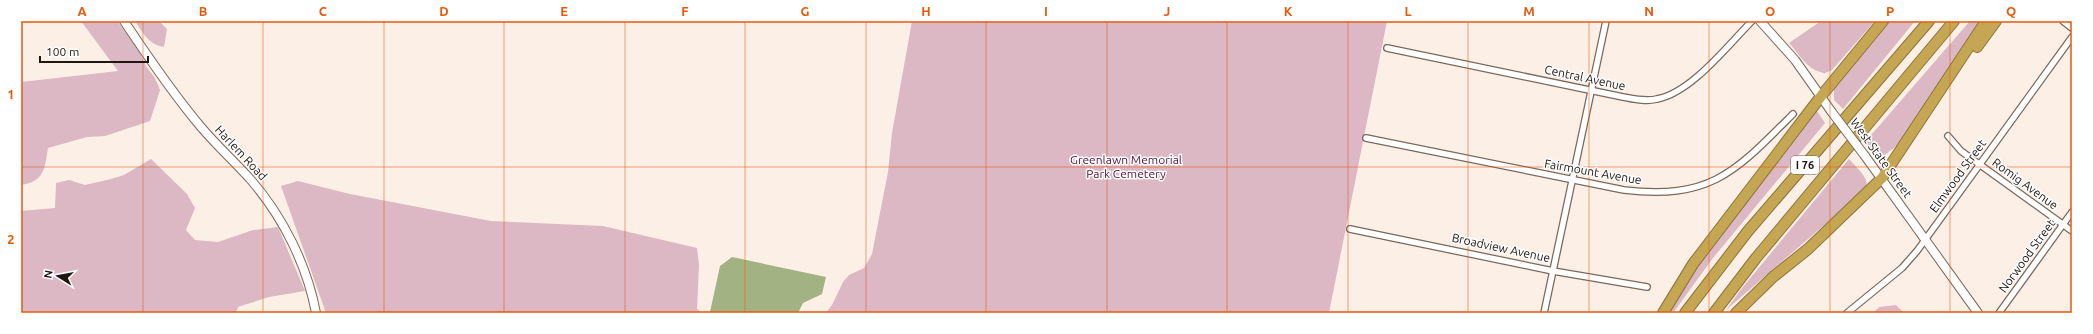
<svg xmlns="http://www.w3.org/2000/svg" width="2093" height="334" font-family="Ubuntu,sans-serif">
<rect width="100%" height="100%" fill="#fcefe6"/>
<!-- green -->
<g fill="#dcb8c5">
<path d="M81 21H117L137 47 146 66 155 78 160 90 150 121 105 136 87 137 48 148C45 168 44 182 21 185V82L118 71Z"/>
<path d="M135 21H159L167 29 164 47C149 45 143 33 135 21Z"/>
<polygon points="912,21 1387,21 1329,313 826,313 832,305 843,282 849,275 864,268 872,254 888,172 892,133"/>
<path d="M1821 21H1875L1832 70 1823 74 1824 73C1807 70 1800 55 1789 43Z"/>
<polygon points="1889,21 1915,21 1843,109 1834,100 1834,87"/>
<polygon points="1970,21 1983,21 1903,141 1878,160 1865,142"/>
<polygon points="1817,111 1825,123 1713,258 1673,313 1668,313 1702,258 1812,113"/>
<polygon points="151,159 187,194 195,208 186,230 195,240 218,242 253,230 278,227 305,291 269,297 238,307 236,313 21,313 21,211 55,208 56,183 69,180 85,185 111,179 124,175"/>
<path d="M1849 159C1856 167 1868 176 1867 188L1726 310 1742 288Z"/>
<polygon points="298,181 350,194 491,221 603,226 697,248 699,265 697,309 702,313 326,313 281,186"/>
<polygon points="1896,305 1904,313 1873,313 1879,307"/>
</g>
<!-- water -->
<polygon fill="#a3b282" points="732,257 826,277 822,294 803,303 798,313 710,312 720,266"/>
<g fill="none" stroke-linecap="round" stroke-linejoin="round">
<defs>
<g id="street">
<polyline points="2063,21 2072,28"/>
<path d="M1387 48 1623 97C1634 99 1646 102 1657 99 1691 93 1728 45 1752 21"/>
<polyline points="1948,136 1961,151 2072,231"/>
<path d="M1366 138 1624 190C1711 200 1735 172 1793 114"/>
<polyline points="1350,229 1553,271 1647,287"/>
<polyline points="1544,313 1606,21"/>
<polyline points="1847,313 1902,268 1917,251 2072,37"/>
<polyline points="1999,313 2072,212"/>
</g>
<g id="secondary">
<path d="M124 21C148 57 173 94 201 127 217 146 235 162 251 180 283 217 307 265 316 313"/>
<polyline points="1760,21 1795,60 1831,111"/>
<polyline points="1865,156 1978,313"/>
</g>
<g id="highway">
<polyline points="1977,47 1996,21"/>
<polyline points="1663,313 1693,264 1822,95 1883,21"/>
<polyline points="1685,313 1748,231 1929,21"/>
<polyline points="1714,313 1756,258 1954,21"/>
<polyline points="1736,313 1773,277 1808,249 1882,178 1986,21"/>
</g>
</defs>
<!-- street casing -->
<use href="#street" stroke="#7b685a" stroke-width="8"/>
<!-- secondary casing -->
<use href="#secondary" stroke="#7b685a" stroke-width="10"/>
<!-- highway casing -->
<use href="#highway" stroke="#8b743c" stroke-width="12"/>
<!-- street -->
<use href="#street" stroke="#fff" stroke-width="5.5"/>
<!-- secondary -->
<use href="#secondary" stroke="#fff" stroke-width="8"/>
<!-- highway -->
<use href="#highway" stroke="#c5a753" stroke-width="10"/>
<defs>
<polyline id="secondary-bridge" points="1831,111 1865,156"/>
</defs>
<!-- secondary-bridge casing -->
<use href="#secondary-bridge" stroke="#7b685a" stroke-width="10" stroke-linecap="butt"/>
<!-- secondary-bridge -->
<use href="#secondary-bridge" stroke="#fff" stroke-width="8"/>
</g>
<!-- grid -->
<path fill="none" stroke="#e8590c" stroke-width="1" stroke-opacity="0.55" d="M143 21V313M263 21V313M384 21V313M504 21V313M625 21V313M745 21V313M866 21V313M986 21V313M1107 21V313M1227 21V313M1348 21V313M1468 21V313M1589 21V313M1709 21V313M1830 21V313M1950 21V313M21 167H2072"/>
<g text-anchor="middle" stroke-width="3" stroke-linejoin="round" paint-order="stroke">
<!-- shield labels -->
<rect fill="#fff" stroke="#625c58" stroke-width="1" x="1791" y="156" width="28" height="18" rx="3"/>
<g font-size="11" font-weight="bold" fill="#1e1611">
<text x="1805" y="169">I 76</text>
</g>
<!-- street labels -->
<g font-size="12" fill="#1e1611" stroke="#fff">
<text transform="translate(1585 78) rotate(12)" y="4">Central Avenue</text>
<text transform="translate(241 153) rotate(47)" y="4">Harlem Road</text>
<text transform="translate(1881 158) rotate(54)" y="4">West State Street</text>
<text transform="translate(1593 172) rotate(10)" y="4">Fairmount Avenue</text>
<text transform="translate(1958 176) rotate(-54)" y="4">Elmwood Street</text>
<text transform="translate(2025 184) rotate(36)" y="4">Romig Avenue</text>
<text transform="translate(1501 248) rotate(12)" y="4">Broadview Avenue</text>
<text transform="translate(2027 256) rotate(-54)" y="4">Norwood Street</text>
</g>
<!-- park labels -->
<g font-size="12" fill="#511332" stroke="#fff">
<text x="1126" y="164">Greenlawn Memorial<tspan x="1126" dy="14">Park Cemetery</tspan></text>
</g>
</g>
<!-- border -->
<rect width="2093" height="334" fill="none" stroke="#ffffff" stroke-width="44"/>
<!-- north arrow -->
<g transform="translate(58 276) rotate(281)" stroke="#ffffff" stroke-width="3" paint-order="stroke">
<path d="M0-3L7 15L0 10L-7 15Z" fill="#1e1611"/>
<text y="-6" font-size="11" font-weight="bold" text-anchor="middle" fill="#1e1611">N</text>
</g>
<!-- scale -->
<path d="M40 56v6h108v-6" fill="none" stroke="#1e1611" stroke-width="2"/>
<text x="46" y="56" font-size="12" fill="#1e1611" stroke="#ffffff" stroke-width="3" paint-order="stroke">100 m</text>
<rect x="22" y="22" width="2049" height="290" fill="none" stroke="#e8590c" stroke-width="1.5"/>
<g font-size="13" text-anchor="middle" font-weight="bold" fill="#e8590c">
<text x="82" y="16">A</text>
<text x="203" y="16">B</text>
<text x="323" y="16">C</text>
<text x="444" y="16">D</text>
<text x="564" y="16">E</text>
<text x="685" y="16">F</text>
<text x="805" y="16">G</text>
<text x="926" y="16">H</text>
<text x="1046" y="16">I</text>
<text x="1167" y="16">J</text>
<text x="1288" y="16">K</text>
<text x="1408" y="16">L</text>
<text x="1529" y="16">M</text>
<text x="1649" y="16">N</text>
<text x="1770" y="16">O</text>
<text x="1890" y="16">P</text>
<text x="2011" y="16">Q</text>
<text x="11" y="99">1</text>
<text x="11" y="244">2</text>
</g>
</svg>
